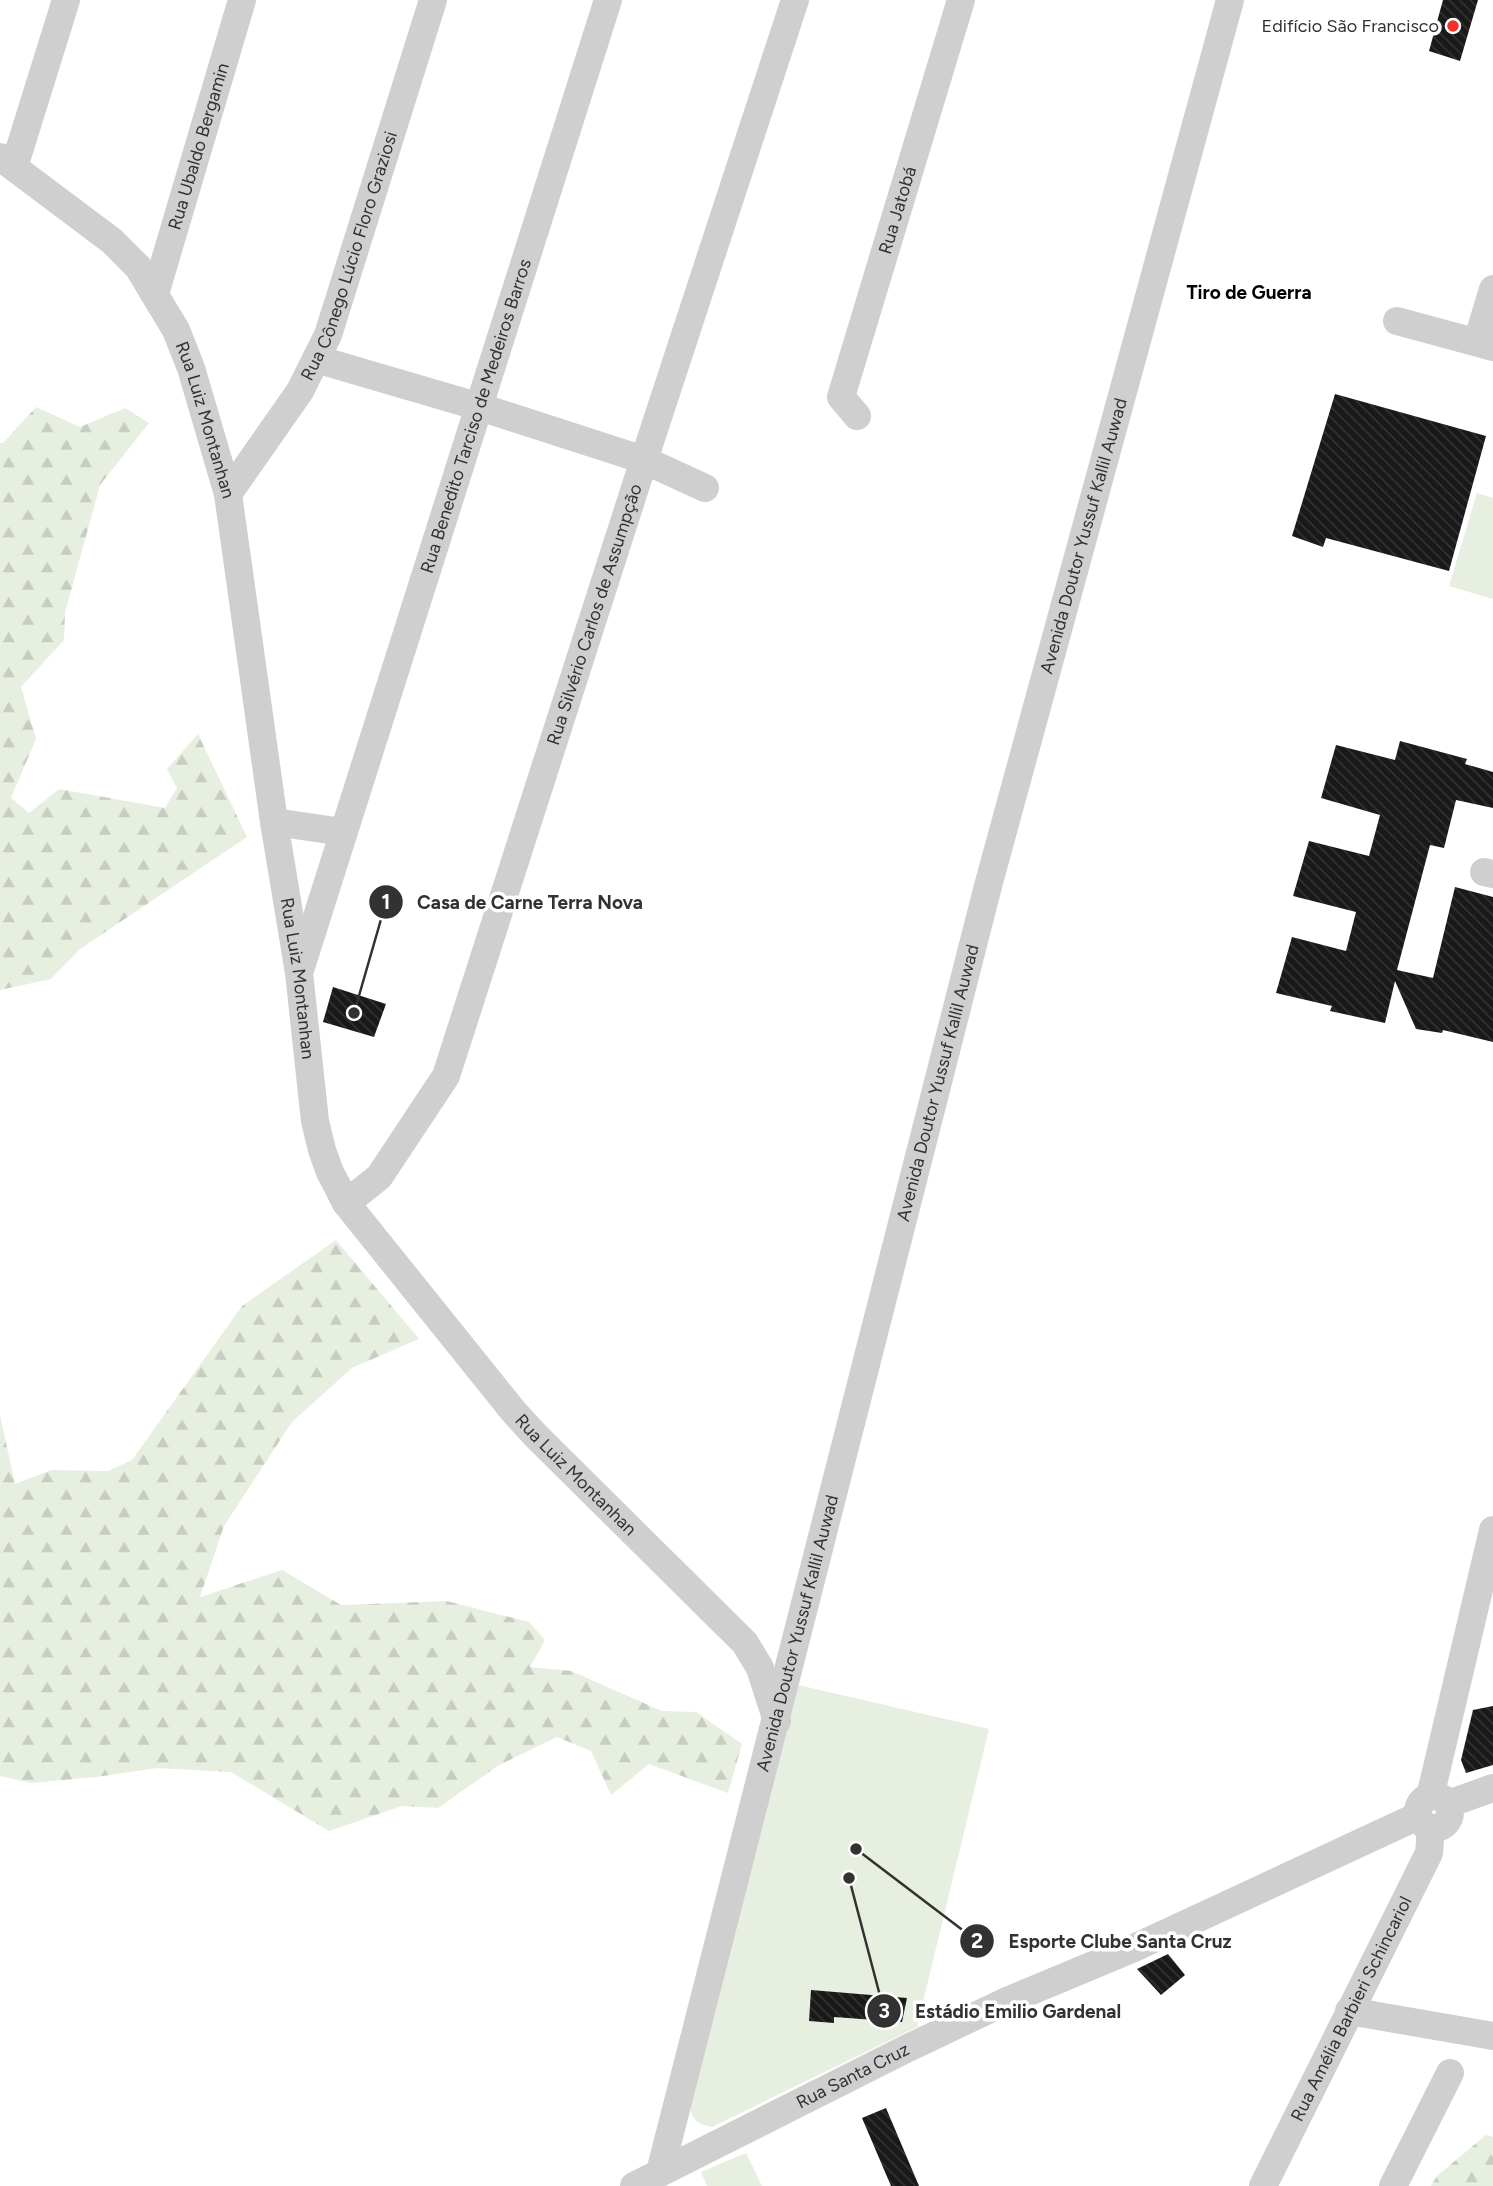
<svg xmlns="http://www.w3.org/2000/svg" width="1493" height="2186" font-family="Figtree,sans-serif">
<defs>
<pattern id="forest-firs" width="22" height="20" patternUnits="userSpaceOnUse" patternTransform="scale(1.75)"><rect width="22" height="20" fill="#e7efe0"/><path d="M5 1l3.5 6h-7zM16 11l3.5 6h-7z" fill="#c7cdc1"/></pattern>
<pattern id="building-back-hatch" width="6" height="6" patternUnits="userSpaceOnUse" patternTransform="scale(1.75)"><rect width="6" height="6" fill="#191919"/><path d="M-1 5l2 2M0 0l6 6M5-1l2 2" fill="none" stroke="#323232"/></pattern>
</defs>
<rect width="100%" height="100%" fill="#fff"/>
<!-- grass -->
<g fill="#e7efe0">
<polygon points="1477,493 1493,498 1493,599 1449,586"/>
<path d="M794 1684 989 1729 917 2027 712 2127C694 2123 693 2120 689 2103Z"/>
<polygon points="746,2153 762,2186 707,2186 701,2172"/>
</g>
<!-- forest -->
<g fill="url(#forest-firs)">
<polygon points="36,407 80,427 125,408 149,423 100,485 65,613 64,640 21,687 36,739 11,798 29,813 59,789 165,808 177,788 167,769 198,734 247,837 80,949 51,979 0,990 0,443 3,443"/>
<polygon points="336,1240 419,1339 352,1368 292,1422 224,1526 200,1597 282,1570 341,1605 447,1601 529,1622 545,1640 530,1667 571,1671 662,1711 696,1712 742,1744 728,1793 649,1764 611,1795 591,1751 557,1737 499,1765 438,1808 402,1806 329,1831 231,1772 157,1768 96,1777 31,1783 0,1776 0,1415 15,1484 51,1470 108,1471 132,1460 242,1306"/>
<polygon points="1486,2135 1493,2137 1493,2186 1431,2186 1437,2176"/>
</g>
<!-- building -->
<g fill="url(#building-back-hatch)">
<polygon points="1443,0 1478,0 1460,61 1429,51"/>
<polygon points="1335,394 1486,436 1449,571 1326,538 1323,547 1292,536"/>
<polygon points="1400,741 1467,759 1465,764 1493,772 1493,808 1456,800 1444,848 1430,845 1397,970 1433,978 1455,887 1493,897 1493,1042 1443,1030 1442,1033 1416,1029 1395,981 1385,1023 1330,1011 1332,1006 1276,993 1292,937 1346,951 1356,912 1293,896 1309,841 1369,856 1380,815 1321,798 1336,745 1395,760"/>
<polygon points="333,987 386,1004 374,1037 323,1022"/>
<polygon points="1493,1706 1493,1765 1466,1773 1461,1760 1473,1710"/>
<polygon points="1168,1954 1185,1975 1161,1995 1137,1969"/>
<polygon points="811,1990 907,1998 902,2022 834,2017 834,2023 809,2021"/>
<polygon points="886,2108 919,2186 891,2186 862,2118"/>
</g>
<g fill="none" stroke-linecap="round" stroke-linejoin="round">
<!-- minor -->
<g stroke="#cfcfcf" stroke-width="28">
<path id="s1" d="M0 157 112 241 138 267 176 330 191 368 228 494 274 822 299 973 315 1121 322 1150 330 1172 346 1203 514 1412 536 1436 745 1643 760 1668 777 1721"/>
<polyline points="14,167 66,0"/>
<path id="s2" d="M155 294 242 0"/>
<polyline points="1397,321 1493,347"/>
<polyline points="1477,342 1493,289"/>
<polyline points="316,359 480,407 644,460 705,488"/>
<path id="s3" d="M857 416 841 397 961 0"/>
<path id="s4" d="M228 494 300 391 328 335 433 0"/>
<polyline points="274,822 343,832"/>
<polyline points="1484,872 1493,874"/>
<path id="s5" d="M301 967 608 0"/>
<path id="s6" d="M346 1203 379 1177 446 1076 644 460 795 0"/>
<circle cx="1434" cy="1812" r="16"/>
<polyline points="1430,1797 1493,1530"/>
<polyline points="1448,1804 1493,1788"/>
<polyline points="1349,2011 1493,2036"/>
<path id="s7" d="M660 2172 988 886 1230 0"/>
<path id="s8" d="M634 2186 908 2048 1007 2001 1134 1948 1418 1816"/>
<path id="s9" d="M1263 2186 1429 1853 1431 1828"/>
<polyline points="1393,2186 1450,2073"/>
</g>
</g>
<!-- markers -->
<circle fill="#f3312a" stroke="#fff" stroke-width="2.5" cx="1453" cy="26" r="7"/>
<g text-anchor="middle" stroke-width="7" stroke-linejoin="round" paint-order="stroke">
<!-- poi labels -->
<g font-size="18" fill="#323232" stroke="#fff" text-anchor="end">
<text x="1439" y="32">Edifício São Francisco</text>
</g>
<!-- street labels -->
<g font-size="18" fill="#323232" stroke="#fff">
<text dy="6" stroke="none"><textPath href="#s2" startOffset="154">Rua Ubaldo Bergamin</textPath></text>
<text dy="6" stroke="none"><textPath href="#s3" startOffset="220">Rua Jatobá</textPath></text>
<text dy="6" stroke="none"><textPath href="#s4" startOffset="270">Rua Cônego Lúcio Floro Graziosi</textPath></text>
<text dy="6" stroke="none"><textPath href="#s5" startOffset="578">Rua Benedito Tarciso de Medeiros Barros</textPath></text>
<text dy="6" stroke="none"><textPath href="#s1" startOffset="345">Rua Luiz Montanhan</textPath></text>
<text dy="6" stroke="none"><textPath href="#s7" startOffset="1690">Avenida Doutor Yussuf Kallil Auwad</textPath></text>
<text dy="6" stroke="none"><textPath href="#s6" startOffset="648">Rua Silvério Carlos de Assumpção</textPath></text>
<text dy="6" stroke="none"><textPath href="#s1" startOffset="912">Rua Luiz Montanhan</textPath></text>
<text dy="6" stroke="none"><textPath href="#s7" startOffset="1124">Avenida Doutor Yussuf Kallil Auwad</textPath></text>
<text dy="6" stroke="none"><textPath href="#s1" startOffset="1500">Rua Luiz Montanhan</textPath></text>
<text dy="6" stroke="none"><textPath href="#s7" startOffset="556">Avenida Doutor Yussuf Kallil Auwad</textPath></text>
<text dy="6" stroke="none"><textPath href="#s9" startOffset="198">Rua Amélia Barbieri Schincariol</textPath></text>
<text dy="6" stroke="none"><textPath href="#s8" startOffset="245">Rua Santa Cruz</textPath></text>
</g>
<!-- neighbourhood labels -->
<g font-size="19" font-weight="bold" fill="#000" stroke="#fff">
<text x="1249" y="299">Tiro de Guerra</text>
</g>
</g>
<!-- callouts -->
<path fill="none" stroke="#323232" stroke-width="2.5" d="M354 1013L386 902M856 1849L977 1941M849 1878L884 2011"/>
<g fill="#323232" stroke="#fff" stroke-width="2.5">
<circle cx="354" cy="1013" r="7"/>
<circle cx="856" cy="1849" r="7"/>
<circle cx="849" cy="1878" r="7"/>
<circle cx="386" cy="902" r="18"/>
<circle cx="977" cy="1941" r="18"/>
<circle cx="884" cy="2011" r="18"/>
</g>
<g font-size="21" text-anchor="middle" font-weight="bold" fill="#fff">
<text x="386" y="909">1</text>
<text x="977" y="1948">2</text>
<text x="884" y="2018">3</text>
</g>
<g font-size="19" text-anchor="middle" font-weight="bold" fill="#323232" stroke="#fff" stroke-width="7" stroke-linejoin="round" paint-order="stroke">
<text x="530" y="909">Casa de Carne Terra Nova</text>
<text x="1120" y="1948">Esporte Clube Santa Cruz</text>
<text x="1018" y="2018">Estádio Emilio Gardenal</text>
</g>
</svg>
